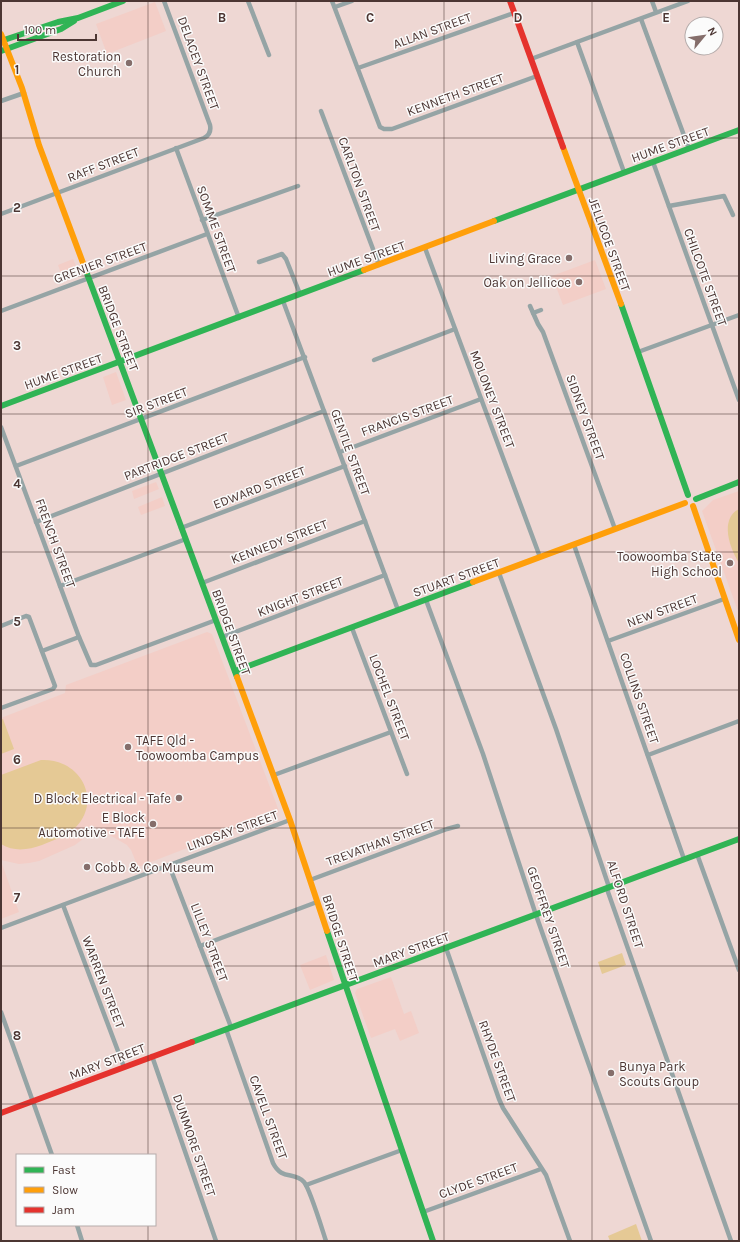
<svg xmlns="http://www.w3.org/2000/svg" width="740" height="1242" font-family="Karla,sans-serif">
<rect width="100%" height="100%" fill="#eed7d3"/>
<!-- built -->
<g fill="#f3cec7">
<polygon points="155,2 166,31 107,54 96,24"/>
<polygon points="73,259 80,275 64,281 58,265"/>
<polygon points="595,260 606,289 563,305 552,276"/>
<polygon points="116,372 126,400 112,405 103,377"/>
<polygon points="156,482 159,489 134,499 132,491"/>
<polygon points="739,491 739,614 702,511 713,500"/>
<polygon points="162,497 165,506 141,515 138,507"/>
<polygon points="207,632 212,634 279,811 278,813 138,867 131,850 127,845 94,826 83,839 75,845 39,861 29,863 19,864 1,860 1,718 65,693 66,685"/>
<polygon points="1,861 19,912 1,919"/>
<polygon points="326,955 334,980 310,990 300,965"/>
<polygon points="391,977 404,1014 411,1011 419,1033 400,1041 395,1029 371,1038 355,993 357,989"/>
</g>
<!-- green -->
<g fill="#e5c995">
<path d="M739 509V563C730 549 719 519 739 509Z"/>
<polygon points="3,719 14,749 1,754 1,720"/>
<path d="M41 760C80 758 103 800 75 828 66 837 53 840 42 845 28 850 14 852 1 844V775Z"/>
<polygon points="622,953 626,965 602,974 598,962"/>
<polygon points="636,1224 642,1241 610,1241 608,1236"/>
</g>
<g fill="none" stroke-linecap="round" stroke-linejoin="round">
<!-- street -->
<g stroke="#95a4a5" stroke-width="4.5">
<polyline points="248,1 269,55"/>
<polyline points="332,1 380,127 384,129 392,129 537,76"/>
<polyline points="652,1 656,12"/>
<polyline points="335,7 352,1"/>
<polyline points="641,19 689,149"/>
<polyline points="577,42 624,172"/>
<polyline points="531,59 688,1"/>
<polyline points="358,68 514,13"/>
<polyline points="1,101 24,93"/>
<polyline points="321,111 379,265"/>
<polyline points="176,148 239,318"/>
<polyline points="653,162 739,400"/>
<polyline points="669,206 724,196 733,215"/>
<path d="M1 214 204 138C210 135 211 130 210 125L164 1"/>
<polyline points="202,220 298,186"/>
<polyline points="425,248 540,557"/>
<polyline points="259,262 282,254 286,259 300,294"/>
<polyline points="283,301 398,610"/>
<polyline points="530,306 538,324 543,332 615,529"/>
<polyline points="1,311 207,234"/>
<polyline points="533,313 541,310"/>
<polyline points="638,352 739,315"/>
<polyline points="374,360 455,329"/>
<polyline points="1,427 79,637 91,665 96,665 216,620"/>
<polyline points="340,452 481,399"/>
<polyline points="16,466 305,357"/>
<polyline points="36,522 324,411"/>
<polyline points="181,528 345,466"/>
<polyline points="574,545 684,859"/>
<polyline points="499,573 556,729 608,884 608,892 731,1241"/>
<polyline points="202,583 365,521"/>
<polyline points="60,586 186,539"/>
<polyline points="426,600 483,754 536,915 651,1241"/>
<polyline points="1,626 26,616 29,617 55,686 53,689 1,708"/>
<polyline points="352,628 407,774"/>
<polyline points="222,637 385,575"/>
<polyline points="608,641 724,599"/>
<polyline points="42,651 79,637"/>
<polyline points="648,755 739,721"/>
<polyline points="274,775 391,732"/>
<polyline points="697,854 739,970"/>
<polyline points="169,865 231,1027"/>
<polyline points="310,880 447,829 458,826"/>
<polyline points="63,905 124,1067"/>
<polyline points="1,928 290,820"/>
<polyline points="200,946 317,902"/>
<polyline points="446,948 499,1099 503,1108 546,1175 570,1241"/>
<polyline points="1,1012 52,1155"/>
<path d="M226 1029 273 1163C282 1181 294 1171 304 1182 310 1189 322 1229 326 1241"/>
<polyline points="152,1056 216,1241"/>
<polyline points="306,1185 402,1150"/>
<polyline points="423,1212 541,1169"/>
<polyline points="77,1225 82,1241"/>
</g>
<!-- fast -->
<g stroke="#30b455" stroke-width="6">
<polyline points="1,41 58,22 78,18 123,1"/>
<polyline points="1,51 61,29 74,21"/>
<polyline points="494,221 739,130"/>
<polyline points="86,271 237,677"/>
<polyline points="621,304 688,495"/>
<polyline points="1,406 364,270"/>
<polyline points="696,499 739,482"/>
<polyline points="235,671 473,582"/>
<polyline points="327,931 433,1241"/>
<polyline points="192,1042 739,839"/>
</g>
<!-- slow -->
<g stroke="#ff9f0a" stroke-width="6">
<polyline points="1,34 22,88 39,145 86,271"/>
<polyline points="563,147 621,304"/>
<polyline points="364,270 494,221"/>
<polyline points="693,506 739,640"/>
<polyline points="473,582 685,503"/>
<polyline points="237,677 290,820 327,931"/>
</g>
<!-- jam -->
<g stroke="#e5322d" stroke-width="6">
<polyline points="510,1 563,147"/>
<polyline points="1,1113 192,1042"/>
</g>
</g>
<!-- grid -->
<path fill="none" stroke="#4c3633" stroke-width="1" stroke-opacity="0.55" d="M148 1V1155M296 1V1241M444 1V1241M592 1V1241M1 138H739M1 276H739M1 414H739M1 552H739M1 690H739M1 828H739M1 966H739M1 1104H739M148 1225V1241"/>
<!-- markers -->
<g fill="#856e6b" stroke="#fbfbfb" stroke-width="1.5">
<circle cx="129" cy="63" r="4"/>
<circle cx="569" cy="258" r="4"/>
<circle cx="579" cy="282" r="4"/>
<circle cx="730" cy="563" r="4"/>
<circle cx="128" cy="747" r="4"/>
<circle cx="179" cy="798" r="4"/>
<circle cx="153" cy="824" r="4"/>
<circle cx="87" cy="867" r="4"/>
<circle cx="611" cy="1073" r="4"/>
</g>
<g text-anchor="middle" stroke-width="3" stroke-linejoin="round" paint-order="stroke">
<!-- street labels -->
<g font-size="13" fill="#4c3633" stroke="#fbfbfb">
<text transform="translate(432 30) rotate(-20)" y="5">ALLAN STREET</text>
<text transform="translate(199 63) rotate(70)" y="5">DELACEY STREET</text>
<text transform="translate(455 94) rotate(-20)" y="5">KENNETH STREET</text>
<text transform="translate(670 144) rotate(-20)" y="5">HUME STREET</text>
<text transform="translate(103 164) rotate(-21)" y="5">RAFF STREET</text>
<text transform="translate(360 184) rotate(70)" y="5">CARLTON STREET</text>
<text transform="translate(217 229) rotate(70)" y="5">SOMME STREET</text>
<text transform="translate(610 244) rotate(70)" y="5">JELLICOE STREET</text>
<text transform="translate(366 258) rotate(-20)" y="5">HUME STREET</text>
<text transform="translate(100 262) rotate(-20)" y="5">GRENIER STREET</text>
<text transform="translate(706 277) rotate(70)" y="5">CHILCOTE STREET</text>
<text transform="translate(119 328) rotate(69)" y="5">BRIDGE STREET</text>
<text transform="translate(63 371) rotate(-20)" y="5">HUME STREET</text>
<text transform="translate(493 399) rotate(69)" y="5">MOLONEY STREET</text>
<text transform="translate(156 402) rotate(-21)" y="5">SIR STREET</text>
<text transform="translate(407 415) rotate(-20)" y="5">FRANCIS STREET</text>
<text transform="translate(586 417) rotate(70)" y="5">SIDNEY STREET</text>
<text transform="translate(351 452) rotate(70)" y="5">GENTLE STREET</text>
<text transform="translate(176 456) rotate(-21)" y="5">PARTRIDGE STREET</text>
<text transform="translate(259 487) rotate(-21)" y="5">EDWARD STREET</text>
<text transform="translate(279 541) rotate(-21)" y="5">KENNEDY STREET</text>
<text transform="translate(56 543) rotate(70)" y="5">FRENCH STREET</text>
<text transform="translate(456 577) rotate(-20)" y="5">STUART STREET</text>
<text transform="translate(300 596) rotate(-21)" y="5">KNIGHT STREET</text>
<text transform="translate(662 610) rotate(-20)" y="5">NEW STREET</text>
<text transform="translate(232 632) rotate(70)" y="5">BRIDGE STREET</text>
<text transform="translate(390 697) rotate(69)" y="5">LOCHEL STREET</text>
<text transform="translate(640 698) rotate(71)" y="5">COLLINS STREET</text>
<text transform="translate(232 830) rotate(-20)" y="5">LINDSAY STREET</text>
<text transform="translate(380 842) rotate(-20)" y="5">TREVATHAN STREET</text>
<text transform="translate(626 904) rotate(72)" y="5">ALFORD STREET</text>
<text transform="translate(549 917) rotate(71)" y="5">GEOFFREY STREET</text>
<text transform="translate(341 938) rotate(72)" y="5">BRIDGE STREET</text>
<text transform="translate(210 942) rotate(69)" y="5">LILLEY STREET</text>
<text transform="translate(411 949) rotate(-20)" y="5">MARY STREET</text>
<text transform="translate(104 982) rotate(69)" y="5">WARREN STREET</text>
<text transform="translate(107 1061) rotate(-21)" y="5">MARY STREET</text>
<text transform="translate(498 1061) rotate(70)" y="5">RHYDE STREET</text>
<text transform="translate(269 1117) rotate(70)" y="5">CAVELL STREET</text>
<text transform="translate(195 1145) rotate(71)" y="5">DUNMORE STREET</text>
<text transform="translate(478 1180) rotate(-20)" y="5">CLYDE STREET</text>
</g>
<!-- poi labels -->
<g font-size="13" fill="#4c3633" stroke="#fbfbfb" text-anchor="end">
<text x="121" y="61">Restoration<tspan x="121" dy="15">Church</tspan></text>
<text x="561" y="263">Living Grace</text>
<text x="571" y="287">Oak on Jellicoe</text>
<text x="722" y="561">Toowoomba State<tspan x="722" dy="15">High School</tspan></text>
<text x="136" y="745" text-anchor="start">TAFE Qld -<tspan x="136" dy="15">Toowoomba Campus</tspan></text>
<text x="171" y="803">D Block Electrical - Tafe</text>
<text x="145" y="822">E Block<tspan x="145" dy="15">Automotive - TAFE</tspan></text>
<text x="95" y="872" text-anchor="start">Cobb &amp; Co Museum</text>
<text x="619" y="1071" text-anchor="start">Bunya Park<tspan x="619" dy="15">Scouts Group</tspan></text>
</g>
</g>
<g font-size="13" text-anchor="middle" font-weight="bold" fill="#4c3633" stroke="#fbfbfb" stroke-width="3" stroke-linejoin="round" paint-order="stroke">
<text x="222" y="22">B</text>
<text x="370" y="22">C</text>
<text x="518" y="22">D</text>
<text x="666" y="22">E</text>
<text x="17" y="74">1</text>
<text x="17" y="212">2</text>
<text x="17" y="350">3</text>
<text x="17" y="488">4</text>
<text x="17" y="626">5</text>
<text x="17" y="764">6</text>
<text x="17" y="902">7</text>
<text x="17" y="1040">8</text>
</g>
<!-- border -->
<rect width="740" height="1242" fill="none" stroke="#4c3633" stroke-width="4"/>
<!-- legend -->
<rect x="16" y="1154" width="140" height="72" fill="#fbfbfb" stroke="#b5acab"/>
<rect x="24" y="1167" width="20" height="6" fill="#30b455" stroke="#b5acab"/>
<text x="52" y="1174" font-size="12" fill="#4c3633">Fast</text>
<rect x="24" y="1187" width="20" height="6" fill="#ff9f0a" stroke="#b5acab"/>
<text x="52" y="1194" font-size="12" fill="#4c3633">Slow</text>
<rect x="24" y="1207" width="20" height="6" fill="#e5322d" stroke="#b5acab"/>
<text x="52" y="1214" font-size="12" fill="#4c3633">Jam</text>
<!-- north arrow -->
<g transform="translate(704 36) rotate(61)"><circle r="19" fill="#fbfbfb" stroke="#b5acab"/>
<path d="M0-3L7 15L0 10L-7 15Z" fill="#856e6b"/>
<text y="-6" font-size="11" font-weight="bold" text-anchor="middle" fill="#4c3633">N</text>
</g>
<!-- scale -->
<path d="M18 34v6h78v-6" fill="none" stroke="#4c3633" stroke-width="2"/>
<text x="24" y="34" font-size="12" fill="#4c3633" stroke="#fbfbfb" stroke-width="3" paint-order="stroke">100 m</text>
</svg>
